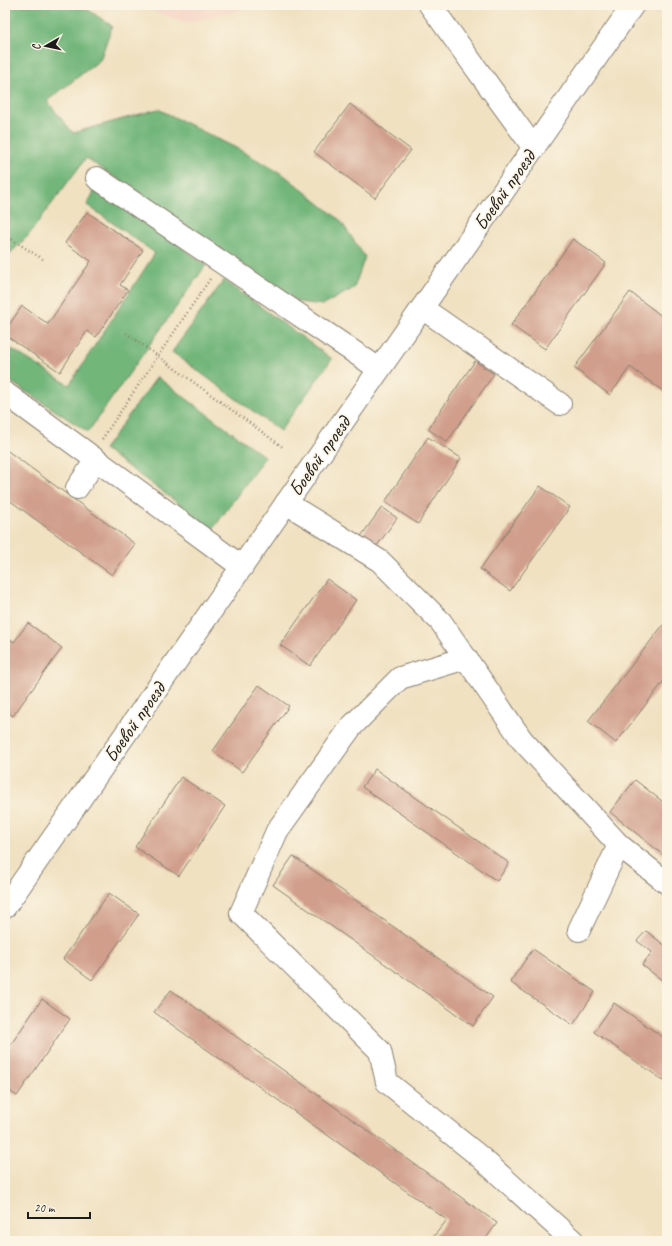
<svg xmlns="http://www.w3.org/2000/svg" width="672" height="1246" font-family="Caveat,sans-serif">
<rect width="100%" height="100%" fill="#fcf5e5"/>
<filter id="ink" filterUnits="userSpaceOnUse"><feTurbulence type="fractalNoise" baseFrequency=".025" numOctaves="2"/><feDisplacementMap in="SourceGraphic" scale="8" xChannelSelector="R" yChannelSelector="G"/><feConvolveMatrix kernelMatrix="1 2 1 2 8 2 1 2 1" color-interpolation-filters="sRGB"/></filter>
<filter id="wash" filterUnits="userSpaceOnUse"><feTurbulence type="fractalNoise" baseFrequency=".012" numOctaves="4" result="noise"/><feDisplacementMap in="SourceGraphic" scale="16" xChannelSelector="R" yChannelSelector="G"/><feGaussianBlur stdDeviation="0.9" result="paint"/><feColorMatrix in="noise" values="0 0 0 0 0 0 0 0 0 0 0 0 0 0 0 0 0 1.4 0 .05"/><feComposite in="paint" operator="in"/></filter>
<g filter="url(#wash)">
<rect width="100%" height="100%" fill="#f0e1c1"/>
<!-- built -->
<polygon fill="#f5d2c2" points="136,5 259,5 186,23"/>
<!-- forest -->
<g fill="#72b67a" stroke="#47694b">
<polygon points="5,5 81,5 112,26 100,60 47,101 73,133 158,109 238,149 284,175 340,220 365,257 354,288 323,305 298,302 86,158 27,237 5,258"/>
<polygon points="97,186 206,265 88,432 5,378 5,345 69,385 155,253 87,205"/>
<polygon points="224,280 332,359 280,431 172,352"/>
<polygon points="157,377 265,457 213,529 104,449"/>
</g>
<g id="blocks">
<!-- building -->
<g fill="#d09e8b">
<polygon points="350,104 411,150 375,198 314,152"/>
<polygon points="87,212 143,250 120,285 128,290 96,337 87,331 60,372 5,335 5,331 22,306 48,324 91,261 65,243"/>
<polygon points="573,239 606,263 545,349 511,325"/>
<polygon points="630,292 667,320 667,394 630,367 610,395 574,368"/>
<polygon points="475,361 494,374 447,442 428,429"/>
<polygon points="428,437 461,458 418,524 385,502"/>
<polygon points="5,449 135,544 112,575 5,497"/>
<polygon points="540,486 570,507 510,591 480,569"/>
<polygon points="382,507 397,518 374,550 359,539"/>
<polygon points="327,579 356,600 310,666 280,645"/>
<polygon points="667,620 667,677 616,743 588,721"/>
<polygon points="28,623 62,648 13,716 5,710 5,635 14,642"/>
<polygon points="259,685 289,706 242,772 213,751"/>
<polygon points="375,769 509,863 497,881 362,787"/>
<polygon points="181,777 225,806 179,876 135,847"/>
<polygon points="635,780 667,805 667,858 610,812"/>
<polygon points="293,856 493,997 473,1026 273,885"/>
<polygon points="109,893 139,914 92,980 63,959"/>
<polygon points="646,931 667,947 667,984 642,965 652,952 637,941"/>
<polygon points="533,949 595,992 573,1025 510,982"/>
<polygon points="171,990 497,1223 484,1241 430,1241 447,1220 154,1012"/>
<polygon points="42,999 70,1019 17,1096 5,1088 5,1053"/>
<polygon points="614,1003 667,1040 667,1083 594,1032"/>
</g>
</g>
</g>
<g filter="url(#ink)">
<use href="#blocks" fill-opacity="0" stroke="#867e6e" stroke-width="1"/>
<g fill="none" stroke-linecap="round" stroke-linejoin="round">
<defs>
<g id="minor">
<polyline points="430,5 534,148"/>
<polyline points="97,178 379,369"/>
<polyline points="422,308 560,404"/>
<polyline points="5,393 242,567"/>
<polyline points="77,488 96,460"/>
<polyline points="286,503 380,561 441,622 522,740 619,845 579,930"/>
<polyline points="466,658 400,678 351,727 277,831 241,913 380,1051 387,1082 479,1156 573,1241"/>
<polyline points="619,845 667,883"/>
<polyline points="5,907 633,5"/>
</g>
</defs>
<!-- minor casing -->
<use href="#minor" stroke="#867e6e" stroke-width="24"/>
<!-- path -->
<g stroke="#867e6e" stroke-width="2.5" stroke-dasharray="1 3" stroke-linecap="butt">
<polyline points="5,235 44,260"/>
<polyline points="126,333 284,448"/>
<polyline points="102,439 210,279"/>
</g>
<!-- minor -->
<use href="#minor" stroke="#fff" stroke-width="22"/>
</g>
</g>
<g text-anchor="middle" stroke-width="3.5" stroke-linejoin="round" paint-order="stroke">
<!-- street labels -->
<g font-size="20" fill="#1c1c1c" stroke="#fcf5e5">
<text transform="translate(504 190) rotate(-55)" y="7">Боевой проезд</text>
<text transform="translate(319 456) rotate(-55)" y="7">Боевой проезд</text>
<text transform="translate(134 722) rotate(-55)" y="7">Боевой проезд</text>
</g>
</g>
<!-- margin -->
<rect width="672" height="1246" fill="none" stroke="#fcf5e5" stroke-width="20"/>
<!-- north arrow -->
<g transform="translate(46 46) rotate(261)" stroke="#fcf5e5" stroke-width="3" paint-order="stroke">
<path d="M0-3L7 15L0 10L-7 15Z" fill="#1c1c1c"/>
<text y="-6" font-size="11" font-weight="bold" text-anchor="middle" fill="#1c1c1c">С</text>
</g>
<!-- scale -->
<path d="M28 1212v6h62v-6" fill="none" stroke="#1c1c1c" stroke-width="2"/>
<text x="34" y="1212" font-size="12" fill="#1c1c1c" stroke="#fcf5e5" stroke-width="3" paint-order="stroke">20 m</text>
</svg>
